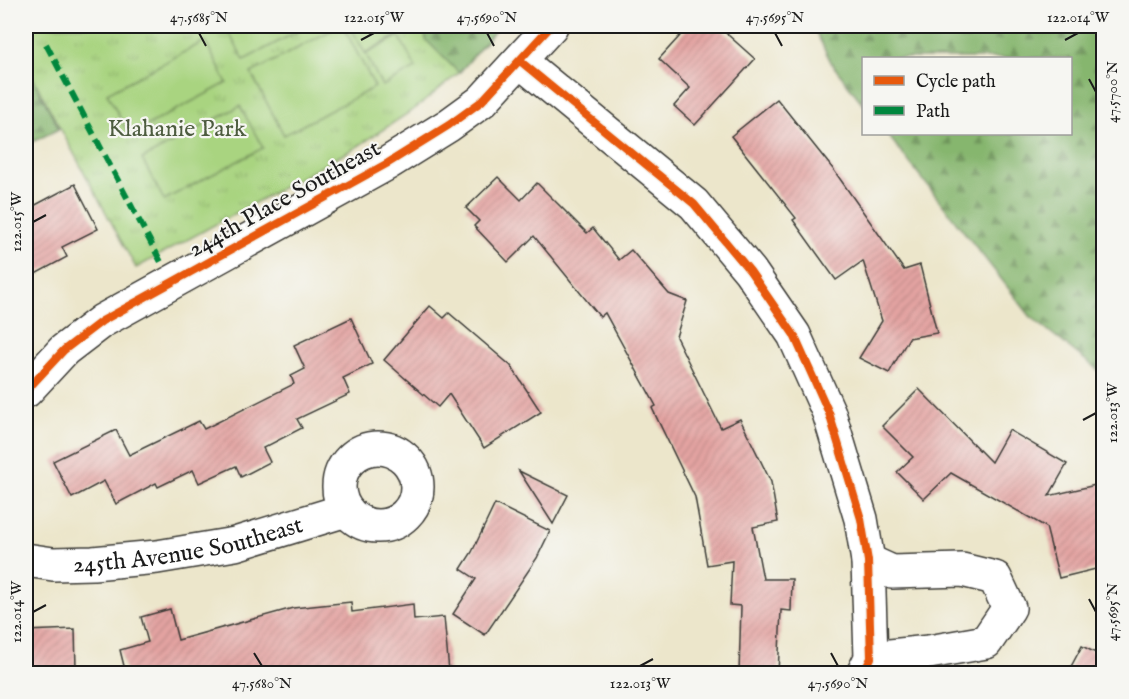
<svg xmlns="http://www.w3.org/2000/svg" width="1129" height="699" font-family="'IM FELL English',serif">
<defs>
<pattern id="grass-tufts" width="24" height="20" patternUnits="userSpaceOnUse" patternTransform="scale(1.5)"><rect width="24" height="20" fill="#a9d480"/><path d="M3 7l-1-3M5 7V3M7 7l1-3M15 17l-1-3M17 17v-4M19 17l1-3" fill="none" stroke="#91b56e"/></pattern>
<pattern id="forest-firs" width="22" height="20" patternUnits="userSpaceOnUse" patternTransform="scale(1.5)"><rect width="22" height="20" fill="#86b66e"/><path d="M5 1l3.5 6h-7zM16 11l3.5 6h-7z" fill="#6d935a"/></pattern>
<pattern id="building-hatch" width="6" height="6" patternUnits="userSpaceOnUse" patternTransform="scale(1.5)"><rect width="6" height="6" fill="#e3a3a1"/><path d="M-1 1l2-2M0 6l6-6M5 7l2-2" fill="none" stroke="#c28c8a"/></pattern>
</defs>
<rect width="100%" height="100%" fill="#f6f6f2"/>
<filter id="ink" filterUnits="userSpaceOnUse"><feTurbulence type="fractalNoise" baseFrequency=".0167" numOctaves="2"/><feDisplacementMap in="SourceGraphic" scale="12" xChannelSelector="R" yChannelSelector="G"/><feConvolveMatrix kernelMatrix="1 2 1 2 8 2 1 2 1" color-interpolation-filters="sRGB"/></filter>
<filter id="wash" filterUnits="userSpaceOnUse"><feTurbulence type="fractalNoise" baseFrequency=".008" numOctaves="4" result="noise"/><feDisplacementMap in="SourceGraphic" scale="24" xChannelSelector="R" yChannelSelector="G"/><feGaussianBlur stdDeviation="1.35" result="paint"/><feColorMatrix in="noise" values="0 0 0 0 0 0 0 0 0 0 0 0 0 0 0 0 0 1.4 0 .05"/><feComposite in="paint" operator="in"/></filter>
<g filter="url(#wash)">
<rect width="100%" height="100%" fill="#ece6cb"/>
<!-- grass -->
<polygon fill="url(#grass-tufts)" stroke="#62784e" stroke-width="1.5" points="26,26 499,26 459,73 416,108 355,148 136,268 34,80 26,83"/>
<!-- forest -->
<g fill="url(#forest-firs)" stroke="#516945" stroke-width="1.5">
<polygon points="424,26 499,26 459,73 426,40"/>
<polygon points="813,26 898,26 1036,31 1043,26 1103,26 1103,374 1031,317 887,134 1070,134 1070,58 864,58 863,104 832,64"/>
<polygon points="26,65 59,129 26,145"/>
</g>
<!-- garden -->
<g fill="#a9d480" stroke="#62784e" stroke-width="1.5">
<polygon points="225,26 305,26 306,27 244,60"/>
<polygon points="339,26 343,26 375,87 284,135 251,73"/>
<polygon points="350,26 393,26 398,35 365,53"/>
<polygon points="399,36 416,68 382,86 366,54"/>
<polygon points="205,41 227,83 129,135 107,93"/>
<polygon points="240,106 263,148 164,200 142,159"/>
</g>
<g id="blocks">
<!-- building -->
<g fill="url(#building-hatch)">
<polygon points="689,26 718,26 755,59 695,125 674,106 690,88 659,59"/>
<polygon points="777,99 833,169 904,270 920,265 937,333 909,338 889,373 859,358 882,321 863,261 836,280 793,220 796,218 731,136"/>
<polygon points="498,177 521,200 537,183 587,233 593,228 619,260 631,250 669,294 687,301 676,337 721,428 740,419 771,482 778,522 753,527 763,579 792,579 791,611 781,610 778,674 739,674 741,606 730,605 732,561 707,565 695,497 652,408 656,406 605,313 600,317 534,236 508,262 474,226 479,221 466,208"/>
<polygon points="75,184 98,229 62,247 67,257 26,279 26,210"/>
<polygon points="430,306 444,318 449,313 511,366 541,412 484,448 449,394 438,407 384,360"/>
<polygon points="351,318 372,364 343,378 350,394 297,419 302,428 263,448 270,462 241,477 236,466 199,483 193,470 158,487 156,483 116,504 104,481 72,498 53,461 116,430 129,455 199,421 204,429 294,384 291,376 305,369 294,345"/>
<polygon points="919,389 991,462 1009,430 1067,464 1049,496 1104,483 1104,567 1059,578 1046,527 951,473 924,499 897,472 913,457 882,426"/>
<polygon points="519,471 568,495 553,524"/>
<polygon points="495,504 550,531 537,558 485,635 453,614 476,579 461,569 472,552"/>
<polygon points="351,602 352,612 413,604 414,620 444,617 449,671 424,674 374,674 373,670 335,674 126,674 120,650 148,642 141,617 170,609 178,640 293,608"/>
<polygon points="75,629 76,669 26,671 26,631"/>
<polygon points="1082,646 1104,657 1104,674 1067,674"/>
</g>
</g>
</g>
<g filter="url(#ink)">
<use href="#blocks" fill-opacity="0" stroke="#3b3a36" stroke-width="1.5"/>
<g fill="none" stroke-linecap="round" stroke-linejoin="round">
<defs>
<g id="minor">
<polyline points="520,61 694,204 750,271 794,335 829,413 861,519 868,561 871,658 863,674"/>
<polyline points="26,391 64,350 102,321 388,163 449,125 482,101 551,26"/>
<circle cx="378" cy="487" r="39"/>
<path id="s1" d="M26 560 53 564 93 563 157 557 235 544 346 510"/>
<polyline points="868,561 892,572 962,570 995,578 1009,608 986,642 929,652 871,658"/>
</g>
</defs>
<!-- minor casing -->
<use href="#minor" stroke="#3b3a36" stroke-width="36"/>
<!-- minor -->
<use href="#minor" stroke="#fff" stroke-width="33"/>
<!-- quiet -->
<polyline stroke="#00873e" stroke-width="6" stroke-dasharray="12 6" stroke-linecap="butt" points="46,44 161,262"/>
<defs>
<g id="cycleway">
<polyline points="520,61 694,204 750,271 794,335 829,413 861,519 868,561 871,658 863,674"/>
<polyline points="26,391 64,350 102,321 388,163 449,125 482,101 551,26"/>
</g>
</defs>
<!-- cycleway casing -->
<use href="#cycleway" stroke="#f6f6f2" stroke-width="11"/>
<!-- cycleway -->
<use href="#cycleway" stroke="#e8590c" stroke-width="8"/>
</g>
</g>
<!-- ticks -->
<path fill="none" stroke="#1c1c1c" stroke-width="2" d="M199 33 206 46M487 33 494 46M775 33 782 46M361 40 374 33M1065 40 1078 33M1089 79 1096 92M33 222 46 215M1083 420 1096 413M1089 599 1096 612M33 612 46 605M254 653 262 666M831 653 838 666M640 666 653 659"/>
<g text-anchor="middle" stroke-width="4.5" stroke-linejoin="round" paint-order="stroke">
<!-- park labels -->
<g font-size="24" fill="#4d5c3f" stroke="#f6f6f2">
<text x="177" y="136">Klahanie Park</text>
</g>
<!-- street labels -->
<g font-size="24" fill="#1c1c1c" stroke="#f6f6f2">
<text transform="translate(284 198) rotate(-29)" y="8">244th Place Southeast</text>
<text dy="8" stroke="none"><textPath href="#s1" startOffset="164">245th Avenue Southeast</textPath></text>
</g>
</g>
<!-- margin -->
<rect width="1129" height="699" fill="none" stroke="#f6f6f2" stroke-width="66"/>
<!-- legend -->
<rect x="862" y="57" width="210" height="78" fill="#f6f6f2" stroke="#9f9f9c" stroke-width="1.5"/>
<rect x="874" y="76" width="30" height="9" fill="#e8590c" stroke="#9f9f9c" stroke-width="1.5"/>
<text x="916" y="87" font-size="18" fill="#1c1c1c">Cycle path</text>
<rect x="874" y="106" width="30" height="9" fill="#00873e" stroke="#9f9f9c" stroke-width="1.5"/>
<text x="916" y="117" font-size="18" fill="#1c1c1c">Path</text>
<rect x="33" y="33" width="1063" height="633" fill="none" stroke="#1c1c1c" stroke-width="2"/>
<g font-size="15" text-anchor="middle" fill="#1c1c1c">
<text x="199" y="22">47.5685°N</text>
<text x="374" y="22">122.015°W</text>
<text x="487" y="22">47.5690°N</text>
<text x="775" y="22">47.5695°N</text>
<text x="1078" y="22">122.014°W</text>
<text transform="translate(1112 92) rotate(-90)" y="5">47.5700°N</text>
<text transform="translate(16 222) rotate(-90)" y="5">122.015°W</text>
<text transform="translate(1112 413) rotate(-90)" y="5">122.013°W</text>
<text transform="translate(1112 612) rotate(-90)" y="5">47.5695°N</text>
<text transform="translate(16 612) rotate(-90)" y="5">122.014°W</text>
<text x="262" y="688">47.5680°N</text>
<text x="640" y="688">122.013°W</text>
<text x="838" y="688">47.5690°N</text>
</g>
</svg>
